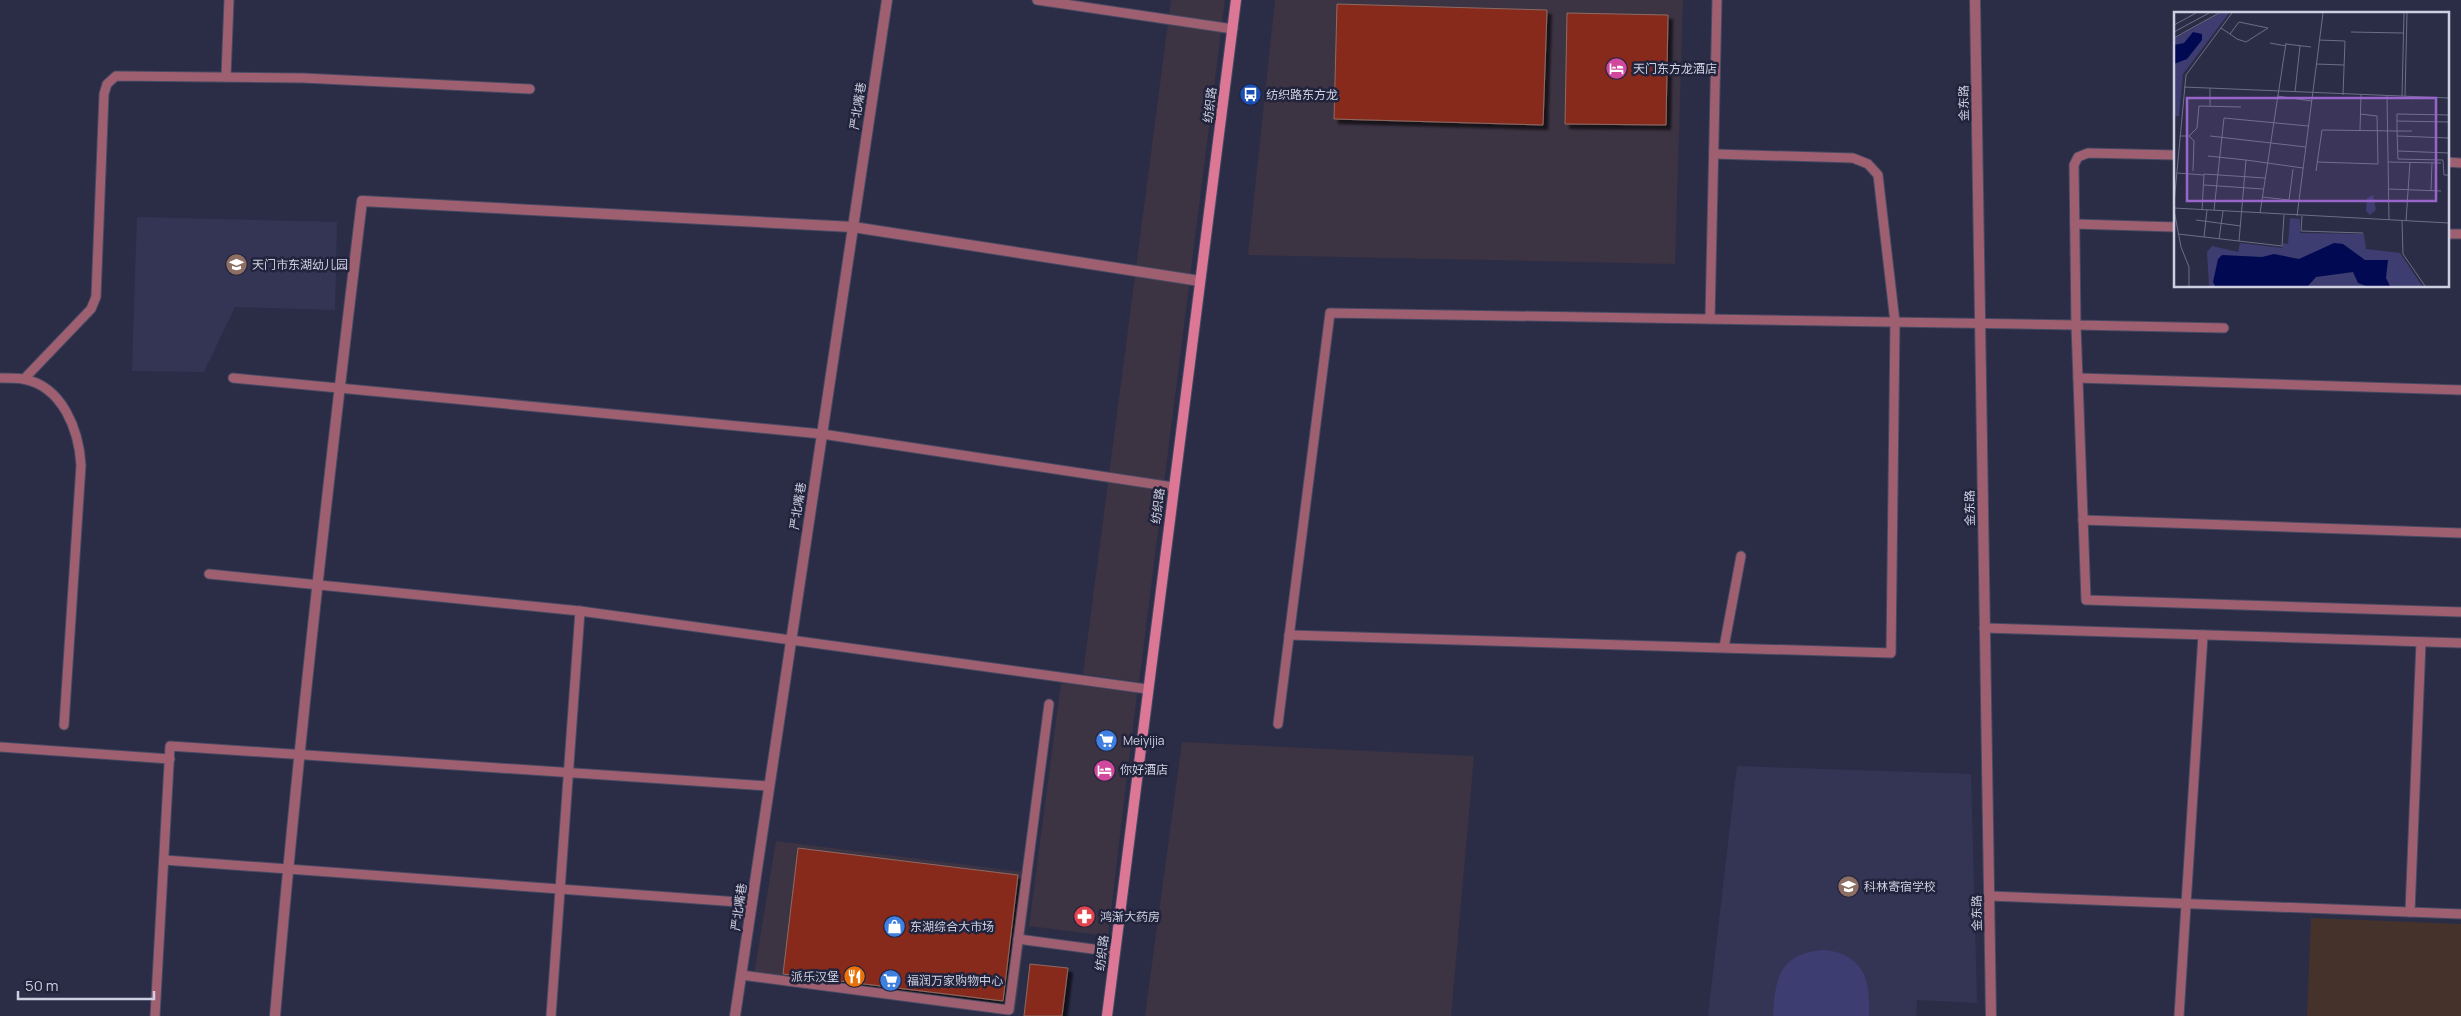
<svg xmlns="http://www.w3.org/2000/svg" width="2461" height="1016" font-family="Manrope,'Noto Sans SC',sans-serif">
<defs>
<filter id="shadow"><feDropShadow dx="4.5" dy="4.5" stdDeviation="1" flood-color="#0009"/></filter>
</defs>
<rect width="100%" height="100%" fill="#2b2d47"/>
<!-- commercial -->
<g fill="#3c3343">
<polygon points="1171,0 1225,0 1139,682 1083,674"/>
<polygon points="1275,0 1683,0 1675,264 1248,255"/>
<polygon points="1061,683 1137,693 1108,936 1029,926"/>
<polygon points="1182,742 1474,756 1451,1016 1145,1016"/>
<polygon points="776,841 1033,873 1015,1014 753,981"/>
</g>
<!-- industrial -->
<polygon fill="#45322b" points="2311,918 2461,924 2461,1016 2307,1016"/>
<!-- built -->
<g fill="#343555">
<polygon points="137,217 337,222 335,310 235,307 204,372 132,371"/>
<polygon points="1737,766 1971,774 1977,1003 1917,1000 1916,1016 1708,1016"/>
</g>
<!-- green -->
<path fill="#3d3d72" d="M1826 950C1866 956 1870 982 1869 1016H1773C1775 977 1780 952 1826 950Z"/>
<!-- building -->
<g fill="#872c1e" stroke="#8e6a63" filter="url(#shadow)">
<polygon points="1337,4 1547,10 1543,125 1334,119"/>
<polygon points="1567,13 1668,15 1666,125 1565,124"/>
<polygon points="798,848 1018,875 1003,1001 783,974"/>
<polygon points="1030,964 1068,968 1062,1016 1024,1016"/>
</g>
<g fill="none" stroke-linecap="round" stroke-linejoin="round">
<defs>
<g id="lane">
<polyline points="1037,0 1233,29"/>
<polyline points="226,77 229,0"/>
<polyline points="2175,155 2088,153 2078,157 2074,165 2076,325 2224,328"/>
<polyline points="2447,162 2461,163"/>
<polyline points="2075,224 2175,227"/>
<polyline points="2447,234 2461,234"/>
<polyline points="1710,319 1717,0"/>
<path d="M0 378C8 378 16 378 23 379 63 386 79 431 81 465L64 725"/>
<polyline points="233,378 822,434 1173,487"/>
<polyline points="2078,378 2461,390"/>
<polyline points="24,379 91,309 96,297 104,94 107,84 116,76 303,78 530,89"/>
<polyline points="2083,520 2461,533"/>
<polyline points="209,574 580,611"/>
<polyline points="1984,628 2461,643"/>
<polyline points="1289,635 1891,653 1895,322 1878,175 1868,164 1853,158 1714,154"/>
<polyline points="1724,647 1741,556"/>
<polyline points="1278,724 1330,313 2076,325 2086,600 2461,612"/>
<polyline points="0,747 170,759"/>
<polyline points="164,860 752,903"/>
<polyline points="1989,896 2461,914"/>
<polyline points="2410,912 2421,642"/>
<polyline points="1018,939 1115,952"/>
<polyline points="741,975 1009,1010 1049,704"/>
<polyline points="155,1016 170,746 769,786"/>
<polyline points="551,1016 580,611 1147,689"/>
<polyline points="2179,1016 2203,635"/>
</g>
<g id="street">
<polyline points="1975,0 1991,1016"/>
<path d="M275 1016C298 744 329 472 362 201L853 227 1200 281"/>
<polyline points="735,1016 887,0"/>
</g>
<polyline id="secondary" points="1107,1016 1236,0"/>
</defs>
<!-- lane casing -->
<use href="#lane" stroke="#484a63" stroke-width="11"/>
<!-- street casing -->
<use href="#street" stroke="#484a63" stroke-width="12"/>
<!-- secondary casing -->
<use href="#secondary" stroke="#484a63" stroke-width="12"/>
<!-- lane -->
<use href="#lane" stroke="#9e6071" stroke-width="9"/>
<!-- street -->
<use href="#street" stroke="#9e6071" stroke-width="10"/>
<!-- secondary -->
<use href="#secondary" stroke="#dc7896" stroke-width="10"/>
</g>
<!-- icons -->
<defs>
<symbol id="hotel-disc" viewBox="-11 -11 22 22"><circle r="9.5" fill="#d1479c" stroke="#22233c"/><path d="M-6-4.5h1.5V1H6V5H4.5V3h-9V5H-6ZM-4 0a1.8 1.8 0 1 1 3.6 0ZM.5 0V-2.5h3Q6-2.5 6 0Z" fill="#fff"/></symbol>
<symbol id="bus-disc" viewBox="-11 -11 22 22"><circle r="9.5" fill="#1a4fb4" stroke="#22233c"/><path d="M-5-6H5V4H4V6H2V4H-2V6H-4V4H-5ZM-3.5-4V0h7V-4ZM-3.5 1.2v1.5H-2V1.2ZM2 1.2v1.5H3.5V1.2Z" fill="#fff"/></symbol>
<symbol id="school-disc" viewBox="-11 -11 22 22"><circle r="9.5" fill="#8d6e63" stroke="#22233c"/><path d="M0-5L7-2L0 1L-7-2ZM-4 1L0 2.5L4 1V4Q0 6-4 4Z" fill="#fff"/></symbol>
<symbol id="supermarket-disc" viewBox="-11 -11 22 22"><circle r="9.5" fill="#3f7fe0" stroke="#22233c"/><path d="M-6-5.5h2.5l.6 2H6L4.5 2H-2.5L-4.4-4H-6ZM-1.5 3.2a1.3 1.3 0 1 0 .1 0ZM3 3.2a1.3 1.3 0 1 0 .1 0Z" fill="#fff"/></symbol>
<symbol id="pharmacy-disc" viewBox="-11 -11 22 22"><circle r="9.5" fill="#e0444e" stroke="#22233c"/><path d="M-2-6h4v4h4v4h-4v4h-4v-4h-4v-4h4Z" fill="#fff"/></symbol>
<symbol id="shop-disc" viewBox="-11 -11 22 22"><circle r="9.5" fill="#3f7fe0" stroke="#22233c"/><path d="M-5-2.5h2.3a2.7 3.5 0 0 1 5.4 0H5L5.5 6h-11ZM-1.5-2.5h3a1.5 2.3 0 0 0-3 0Z" fill="#fff"/></symbol>
<symbol id="restaurant-disc" viewBox="-11 -11 22 22"><circle r="9.5" fill="#e8710a" stroke="#22233c"/><path d="M-5-6h1v4h1v-4h1v4h1v-4h1v5L-1.5 .5V6h-2V.5L-5-1ZM5-6V6H3V1.5H1.5Q1.5-4 5-6Z" fill="#fff"/></symbol>
</defs>
<g fill-rule="evenodd">
<use href="#hotel-disc" x="1604" y="56" width="25" height="25"/>
<use href="#bus-disc" x="1238" y="82" width="25" height="25"/>
<use href="#school-disc" x="224" y="252" width="25" height="25"/>
<use href="#supermarket-disc" x="1094" y="728" width="25" height="25"/>
<use href="#hotel-disc" x="1092" y="758" width="25" height="25"/>
<use href="#school-disc" x="1836" y="874" width="25" height="25"/>
<use href="#pharmacy-disc" x="1072" y="904" width="25" height="25"/>
<use href="#shop-disc" x="882" y="914" width="25" height="25"/>
<use href="#restaurant-disc" x="842" y="964" width="25" height="25"/>
<use href="#supermarket-disc" x="878" y="968" width="25" height="25"/>
</g>
<g text-anchor="middle" stroke-width="5" stroke-linejoin="round" paint-order="stroke">
<!-- poi labels -->
<g font-size="12" fill="#ced0e1" stroke="#22233c" text-anchor="start">
<text x="1633" y="73">天门东方龙酒店</text>
<text x="1266" y="99">纺织路东方龙</text>
<text x="252" y="269">天门市东湖幼儿园</text>
<text x="1123" y="745">Meiyijia</text>
<text x="1120" y="774">你好酒店</text>
<text x="1864" y="891">科林寄宿学校</text>
<text x="1100" y="921">鸿渐大药房</text>
<text x="910" y="931">东湖综合大市场</text>
<text x="839" y="981" text-anchor="end">派乐汉堡</text>
<text x="907" y="985">福润万家购物中心</text>
</g>
<!-- street labels -->
<g font-size="12" fill="#ced0e1" stroke="#22233c">
<text transform="translate(1964 103) rotate(-91)" y="4">金东路</text>
<text transform="translate(1210 105) rotate(-83)" y="4">纺织路</text>
<text transform="translate(858 106) rotate(-81)" y="4">严北嘴巷</text>
<text transform="translate(798 506) rotate(-81)" y="4">严北嘴巷</text>
<text transform="translate(1158 506) rotate(-83)" y="4">纺织路</text>
<text transform="translate(1970 508) rotate(-91)" y="4">金东路</text>
<text transform="translate(739 907) rotate(-82)" y="4">严北嘴巷</text>
<text transform="translate(1977 913) rotate(-91)" y="4">金东路</text>
<text transform="translate(1102 953) rotate(-83)" y="4">纺织路</text>
</g>
</g>
<!-- overview -->
<g transform="translate(2174 12)">
<rect width="275" height="275" fill="#2b2d47"/>
<path d="M46 1H55L9 62 5 104H0V27ZM199 183 202 198 196 203 192 199 193 186ZM116 206 126 207V221L190 222 192 237 226 241 248 274H35L33 240 38 234 64 240 66 231 108 236 109 231 114 232Z" fill="#3d3d72"/>
<path d="M19 20 28 22V28L13 47 0 52V33L10 31ZM160 231 169 232 191 248H214L212 266 216 274H192L184 271 179 260 142 265 134 274H41L39 270 44 247 48 243 88 245 100 242 125 247Z" fill="#000951"/>
<path fill="none" stroke="#6c6e85" stroke-width="1" d="M0 13 22 1M47 16 56 22 63 27 72 30 94 16 65 10 56 22M0 20 35 1M177 20 229 21M0 26 45 1M145 28 171 29 169 83M96 31 112 34M112 32 137 35M142 52 170 53M10 75 275 86M121 80 126 34M103 84 138 89M213 84 215 208M228 84 230 1M231 84 233 1M36 94V76M223 109 275 110M186 118 187 83M238 119H223V102L275 103M6 124H15L20 129 19 159M15 124 23 116 25 94 67 95M36 124 132 135M223 124 275 126M224 139 275 141M34 144 72 148M143 150 204 152 203 104 186 102M214 150 267 151M142 159 148 118 223 119 224 147 269 148 270 163H275M3 161 30 163M30 173 89 177M214 177 267 179M257 178 258 151M88 185 115 188 119 157M0 191 12 63 58 1M0 196 275 211M0 198 7 235 15 255V274M28 198 30 162 91 166M40 198 50 106 134 114M86 201 112 31M123 204 149 1M128 204 127 219 189 221M22 208 67 214M228 209 229 242 251 274M232 209 236 150M4 222 108 234 110 203M30 225 33 198M45 227 49 199M65 229 72 148 129 156"/>
<path fill="#9865cb" fill-opacity="0.15" stroke="#9865cb" stroke-width="2.5" d="M13 86H262V189H13Z"/>
<rect width="275" height="275" fill="none" stroke="#ced0e1" stroke-width="2.5"/>
</g>
<!-- scale -->
<path d="M18 991v8h136v-8" fill="none" stroke="#ced0e1" stroke-width="2.5"/>
<text x="25" y="991" font-size="15" fill="#ced0e1" stroke="#22233c" stroke-width="4" paint-order="stroke">50 m</text>
</svg>
